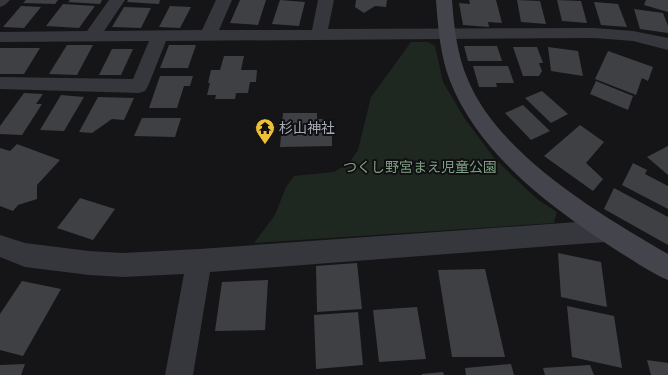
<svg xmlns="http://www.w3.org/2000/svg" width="668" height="375" font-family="Quicksand,'Noto Sans JP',sans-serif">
<rect width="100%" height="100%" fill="#151517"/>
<!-- green -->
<polygon fill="#1f2721" points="411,42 428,42 435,46 443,82 465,119 495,159 537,199 557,212 554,223 254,243 275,215 286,187 294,176 334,172 349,163 358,150 371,97"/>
<!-- building -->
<g fill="#3f4044">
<polygon points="26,0 58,0 55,4 23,3"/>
<polygon points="70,0 102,0 100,4 68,2"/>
<polygon points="128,0 160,0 159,4 127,2"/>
<polygon points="240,0 266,0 258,25 230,23"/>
<polygon points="280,0 305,2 299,26 272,24"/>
<polygon points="356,0 387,0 386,7 375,6 364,13 355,7"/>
<polygon points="469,0 496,0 502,23 488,22 489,27 463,25 459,3 470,4"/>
<polygon points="517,0 540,1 546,24 521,22"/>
<polygon points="557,0 581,1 587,23 562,21"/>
<polygon points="646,0 668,0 668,12 644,5"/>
<polygon points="594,2 618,4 627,27 601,25"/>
<polygon points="63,4 95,6 79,28 46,26"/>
<polygon points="21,6 41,7 24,28 3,27"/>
<polygon points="170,6 191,7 180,28 159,27"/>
<polygon points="124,7 151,8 141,28 112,27"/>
<polygon points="634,9 663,13 668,26 668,33 640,29"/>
<polygon points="67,45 93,45 77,75 49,74"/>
<polygon points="169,45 196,45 188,68 160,68"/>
<polygon points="464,46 497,46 502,61 468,61"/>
<polygon points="513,47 537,47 543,63 539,63 542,71 539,76 523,76"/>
<polygon points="548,47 578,51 583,76 551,71"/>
<polygon points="0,48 40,48 24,74 0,74"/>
<polygon points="112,49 133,49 121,75 99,75"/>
<polygon points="608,51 653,67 648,81 642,78 636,95 595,79"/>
<polygon points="224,56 244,56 241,70 257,70 256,82 250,82 248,93 236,93 235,99 215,99 216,95 207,95 210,83 208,83 211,70 220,70"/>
<polygon points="473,66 508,66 514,83 496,83 497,87 479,87"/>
<polygon points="160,76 193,76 190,86 184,86 177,108 149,108"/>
<polygon points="596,81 633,96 628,110 590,94"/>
<polygon points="542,91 568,114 551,123 525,98"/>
<polygon points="24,93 43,94 36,104 42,104 22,135 0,134 0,126"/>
<polygon points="61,95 84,97 64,131 40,130"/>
<polygon points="98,97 134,98 124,120 112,119 92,133 79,132"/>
<polygon points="523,105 550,131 531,140 505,113"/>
<polygon points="283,113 317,113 317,119 324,119 324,125 332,125 332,146 280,147"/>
<polygon points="142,118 181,118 175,137 134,136"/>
<polygon points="580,125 604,142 586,163 603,179 593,191 544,156"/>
<polygon points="17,144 60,160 37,185 37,199 18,205 13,211 0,206 0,148 10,151"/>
<polygon points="668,146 668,175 647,157"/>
<polygon points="633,163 647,170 645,174 668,186 668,209 622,185"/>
<polygon points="614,188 668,217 668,245 604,209"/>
<polygon points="80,198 115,209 93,240 57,228"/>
<polygon points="558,253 601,262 607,307 561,297"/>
<polygon points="357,263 362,309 317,312 316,266"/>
<polygon points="485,269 505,357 452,357 438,270"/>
<polygon points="268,280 265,330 215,331 222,282"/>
<polygon points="22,281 61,289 23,356 0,350 0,314"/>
<polygon points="567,306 614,316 622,368 572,357"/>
<polygon points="417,307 426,359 379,362 373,310"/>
<polygon points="358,312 363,365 316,369 314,315"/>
<polygon points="647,360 668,363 668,375 651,375"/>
<polygon points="25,364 21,375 0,375 0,365"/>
<polygon points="511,364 514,375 466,375 465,368"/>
<polygon points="590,365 594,375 545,375 543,368"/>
<polygon points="443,372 444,375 422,375 422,374"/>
</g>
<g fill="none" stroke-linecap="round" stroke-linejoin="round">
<!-- street -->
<g fill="#36373c" fill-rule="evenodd">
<polygon points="0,0 10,0 5,5 0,7"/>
<polygon points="109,0 125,0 104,31 202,30 216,0 232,0 219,30 312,30 318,0 334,0 328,29 594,28 633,31 668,38 668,50 633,41 594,38 166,41 148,86 145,91 139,93 0,89 0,77 133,79 149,41 0,42 0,32 87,31"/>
<polygon points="605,220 613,223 617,231 613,239 605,242 210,272 193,375 165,375 184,274 123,277 89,275 25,267 0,257 0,235 25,243 89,251 123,253 199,249"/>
</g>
<!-- secondary -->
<path fill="#44454c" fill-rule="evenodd" d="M436 0H452C454 27 457 55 468 80 499 155 601 215 668 254V280C649 272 631 259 613 248 549 206 479 154 450 81 440 55 438 27 436 0Z"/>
</g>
<!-- icons -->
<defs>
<symbol id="temple-pin" viewBox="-11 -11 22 30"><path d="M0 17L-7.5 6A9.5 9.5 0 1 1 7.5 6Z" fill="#edc037" stroke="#101012"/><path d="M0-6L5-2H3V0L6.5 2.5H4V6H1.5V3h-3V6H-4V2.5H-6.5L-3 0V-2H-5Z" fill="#111"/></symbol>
</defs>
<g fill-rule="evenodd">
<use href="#temple-pin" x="254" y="117" width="22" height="30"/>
</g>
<g text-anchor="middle" stroke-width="4" stroke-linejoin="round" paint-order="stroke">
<!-- poi labels -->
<g font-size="14" fill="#a7abb7" stroke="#101012" text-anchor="start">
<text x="279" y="133">杉山神社</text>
</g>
<!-- park labels -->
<g font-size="14" fill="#7fa184" stroke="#101012">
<text x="420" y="172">つくし野宮まえ児童公園</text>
</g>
</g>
</svg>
